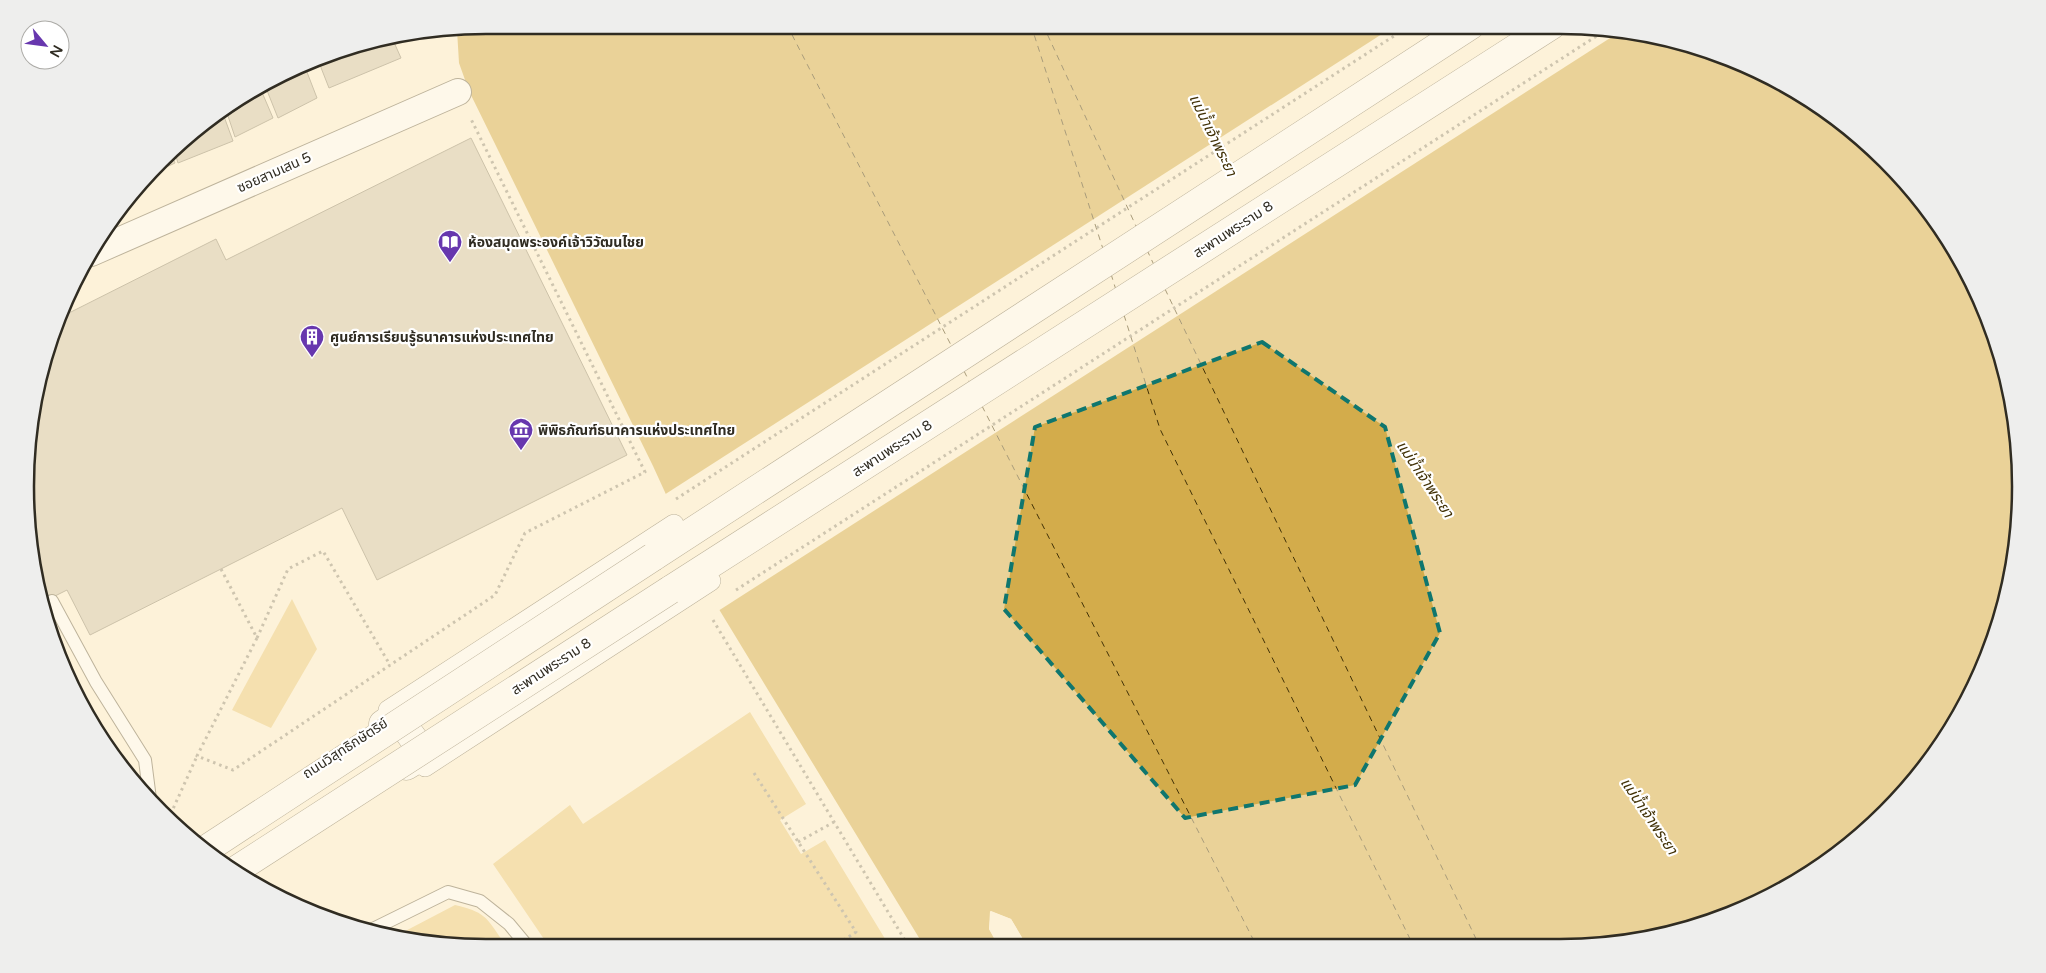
<svg xmlns="http://www.w3.org/2000/svg" width="2046" height="973" font-family="'Varela Round','Noto Sans Thai',sans-serif">
<rect width="100%" height="100%" fill="#fdf2d9"/>
<!-- green -->
<g fill="#eaca7d">
<polygon points="292,599 317,649 271,728 232,710"/>
<polygon points="750,712 806,804 780,820 801,854 825,840 890,947 550,948 493,864 570,805 583,824"/>
<path d="M455 905C484 912 486 916 502 940L481 938 461 945 392 938Z"/>
</g>
<!-- water -->
<polygon fill="#d3ac4b" points="487,25 1560,25 1650,34 1736,60 1816,103 1886,160 1943,230 1986,310 2012,397 2021,487 2012,577 1986,663 1925,768 1841,852 1736,913 1620,944 1027,946 1011,919 991,911 989,929 997,942 989,946 924,946 717,606 653,466 469,91 459,63 457,30"/>
<!-- pier -->
<g fill="#fdf2d9">
<polygon points="1396,25 1560,25 1621,31 718,611 664,495"/>
<polygon points="990,911 1011,919 1027,946 1025,946 1009,921 992,915 991,928 999,942 995,946 989,946 996,942 989,929"/>
</g>
<g fill="none" stroke-linecap="round" stroke-linejoin="round">
<!-- ferry -->
<g stroke="#423207" stroke-width="1" stroke-dasharray="6 5" stroke-linecap="butt">
<polyline points="787,25 952,347"/>
<polyline points="1031,25 1103,249"/>
<polyline points="1043,25 1136,226"/>
<polyline points="1147,250 1154,265"/>
<polyline points="1111,274 1116,290"/>
<polyline points="1165,289 1479,945"/>
<polyline points="1124,315 1160,429 1413,945"/>
<polyline points="964,371 970,383"/>
<polyline points="982,406 1256,945"/>
</g>
</g>
<!-- building -->
<g fill="#d0c6ad" stroke="#928871">
<polygon points="393,40 401,58 329,88 318,60 338,50"/>
<polygon points="305,67 317,98 278,118 266,88"/>
<polygon points="261,90 273,118 235,137 226,110"/>
<polygon points="222,111 233,141 178,163 175,153 205,121"/>
<polygon points="471,138 627,455 377,580 342,508 90,635 67,590 45,601 29,547 34,396 57,319 216,239 226,260"/>
<polygon points="172,156 175,163 158,171"/>
</g>
<g fill="none" stroke-linecap="round" stroke-linejoin="round">
<defs>
<g id="service">
<polyline points="52,601 96,682 145,760 150,799"/>
<polyline points="369,931 448,892 480,901 509,924 529,948"/>
</g>
<g id="pedestrian">
<polyline points="396,715 388,710 674,524"/>
<polyline points="421,757 425,767 711,581"/>
</g>
<polyline id="minor" points="91,253 458,92"/>
<polyline id="tertiary" points="383,724 396,715 415,741 421,757 406,766"/>
<g id="secondary">
<polyline points="653,557 1471,25"/>
<polyline points="670,590 1552,25"/>
</g>
</defs>
<!-- service casing -->
<use href="#service" stroke="#716751" stroke-width="14"/>
<!-- pedestrian casing -->
<use href="#pedestrian" stroke="#716751" stroke-width="20"/>
<!-- minor casing -->
<use href="#minor" stroke="#716751" stroke-width="28"/>
<!-- tertiary casing -->
<use href="#tertiary" stroke="#716751" stroke-width="29"/>
<!-- secondary casing -->
<use href="#secondary" stroke="#716751" stroke-width="29"/>
<!-- path -->
<g stroke="#968e7d" stroke-width="3" stroke-dasharray="2.5 4" stroke-linecap="butt">
<polyline points="676,499 1411,25"/>
<polyline points="221,569 257,638 197,756 233,770 495,595 525,533 645,472 470,117"/>
<polyline points="736,590 1606,30"/>
<polyline points="713,620 909,947"/>
<polyline points="257,638 288,569 323,551 390,665"/>
<polyline points="754,773 856,932 833,947"/>
<polyline points="168,820 197,756"/>
<polyline points="798,842 834,822"/>
<polyline points="997,946 1009,940"/>
</g>
<!-- service -->
<use href="#service" stroke="#fff" stroke-width="12"/>
<!-- pedestrian -->
<use href="#pedestrian" stroke="#fff" stroke-width="19"/>
<!-- minor -->
<use href="#minor" stroke="#fff" stroke-width="26"/>
<!-- tertiary -->
<use href="#tertiary" stroke="#fff" stroke-width="28"/>
<!-- secondary -->
<use href="#secondary" stroke="#fff" stroke-width="28"/>
<defs>
<g id="secondary-bridge">
<polyline points="205,850 653,557"/>
<polyline points="233,872 670,590"/>
</g>
</defs>
<!-- secondary-bridge casing -->
<use href="#secondary-bridge" stroke="#716751" stroke-width="29" stroke-linecap="butt"/>
<!-- secondary-bridge -->
<use href="#secondary-bridge" stroke="#fff" stroke-width="28"/>
</g>
<!-- marked area -->
<path d="M0 0H2046V973H0ZM1262 342 1385 427 1440 633 1355 785 1185 818 1004 609 1035 427Z" fill="#fdf2d9" fill-opacity=".55" fill-rule="evenodd"/>
<path fill="none" stroke="#0f766e" stroke-width="4" stroke-dasharray="10 6" stroke-linejoin="round" d="M1262 342 1385 427 1440 633 1355 785 1185 818 1004 609 1035 427Z"/>
<!-- icons -->
<defs>
<symbol id="library-pin" viewBox="-11 -11 22 30"><path d="M0 17L-7.5 6A9.5 9.5 0 1 1 7.5 6Z" fill="#6737ae" stroke="#fff"/><path d="M-6-4Q-3-5.5-.7-3.5V5Q-3 3-6 4ZM6-4Q3-5.5 .7-3.5V5Q3 3 6 4Z" fill="#fff"/></symbol>
<symbol id="building-pin" viewBox="-11 -11 22 30"><path d="M0 17L-7.5 6A9.5 9.5 0 1 1 7.5 6Z" fill="#6737ae" stroke="#fff"/><path d="M-4-6H4V6H1V3H-1V6H-4ZM-2.5-4.3h1.7v1.8h-1.7ZM.8-4.3h1.7v1.8H.8ZM-2.5-1h1.7V.8h-1.7ZM.8-1h1.7V.8H.8Z" fill="#fff"/></symbol>
<symbol id="museum-pin" viewBox="-11 -11 22 30"><path d="M0 17L-7.5 6A9.5 9.5 0 1 1 7.5 6Z" fill="#6737ae" stroke="#fff"/><path d="M0-6L6-3V-2H-6V-3ZM-5-1h2V3h-2ZM-1-1h2V3h-2ZM3-1h2V3H3ZM-6 4H6V6H-6Z" fill="#fff"/></symbol>
</defs>
<g fill-rule="evenodd">
<use href="#library-pin" x="436" y="228" width="28" height="38"/>
<use href="#building-pin" x="298" y="323" width="28" height="38"/>
<use href="#museum-pin" x="507" y="416" width="28" height="38"/>
</g>
<g text-anchor="middle" stroke-width="4.5" stroke-linejoin="round" paint-order="stroke">
<!-- street labels -->
<g font-size="14" fill="#302c22" stroke="#fff">
<text transform="translate(274 172) rotate(-24)" y="5">ซอยสามเสน 5</text>
<text transform="translate(1233 229) rotate(-33)" y="5">สะพานพระราม 8</text>
<text transform="translate(892 448) rotate(-33)" y="5">สะพานพระราม 8</text>
<text transform="translate(551 666) rotate(-33)" y="5">สะพานพระราม 8</text>
<text transform="translate(345 748) rotate(-33)" y="5">ถนนวิสุทธิกษัตริย์</text>
</g>
<!-- poi labels -->
<g font-size="14" font-weight="bold" fill="#302c22" stroke="#fff" text-anchor="start">
<text x="468" y="247">ห้องสมุดพระองค์เจ้าวิวัฒนไชย</text>
<text x="330" y="342">ศูนย์การเรียนรู้ธนาคารแห่งประเทศไทย</text>
<text x="538" y="435">พิพิธภัณฑ์ธนาคารแห่งประเทศไทย</text>
</g>
<!-- water labels -->
<g font-size="15" font-style="italic" fill="#423207" stroke="#fff">
<text transform="translate(1213 135) rotate(64)" y="5">แม่น้ำเจ้าพระยา</text>
<text transform="translate(1425 479) rotate(56)" y="5">แม่น้ำเจ้าพระยา</text>
<text transform="translate(1649 816) rotate(56)" y="5">แม่น้ำเจ้าพระยา</text>
</g>
</g>
<!-- crop -->
<path d="M0 0H2046V973H0ZM486 34H1560A452 452 0 0 1 2012 486V487A452 452 0 0 1 1560 939H486A452 452 0 0 1 34 487V486A452 452 0 0 1 486 34Z" fill="#eeeeed" fill-rule="evenodd"/>
<path fill="none" stroke="#302c22" stroke-width="2.5" d="M486 34H1560A452 452 0 0 1 2012 486V487A452 452 0 0 1 1560 939H486A452 452 0 0 1 34 487V486A452 452 0 0 1 486 34Z"/>
<!-- north arrow -->
<g transform="translate(45 45) rotate(119)"><circle r="24" fill="#ffffff" stroke="#acaba7"/>
<path d="M0-4L9 19L0 12L-9 19Z" fill="#6737ae"/>
<text y="-8" font-size="14" font-weight="bold" text-anchor="middle" fill="#302c22">N</text>
</g>
</svg>
